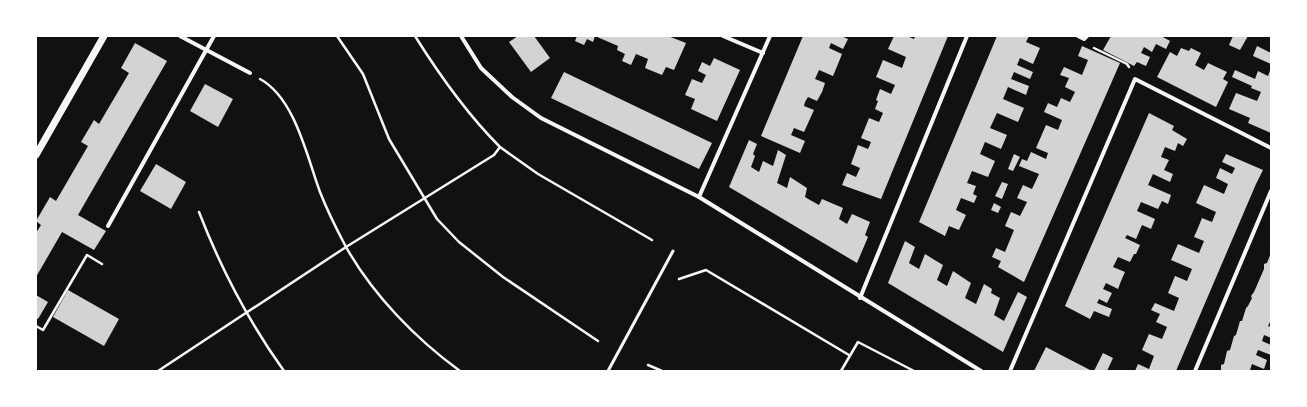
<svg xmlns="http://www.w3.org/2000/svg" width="1307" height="407" font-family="Jost,sans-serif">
<rect width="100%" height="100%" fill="#111"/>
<!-- building -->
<g fill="#d3d3d3">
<polygon points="518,36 534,36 550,58 531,72 509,42"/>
<polygon points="577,36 668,36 686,43 674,70 666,67 662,75 645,68 648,59 636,54 631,65 622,61 625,54 617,50 618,46 595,36 593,42 587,39 584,45 575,41"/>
<polygon points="803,36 841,36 848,39 843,49 831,43 829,48 842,54 838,64 833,76 819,70 815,79 825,83 822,92 817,101 808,97 805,102 804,106 814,110 804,132 794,128 791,135 805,141 800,153 761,136"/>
<polygon points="894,36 907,36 914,39 915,36 948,36 881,199 842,185 847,173 856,177 860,168 851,164 858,145 868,149 869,147 871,142 861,138 869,118 879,122 883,113 875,109 878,101 876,100 880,89 891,94 895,85 876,77 883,60 902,68 906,57 888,49"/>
<polygon points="997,36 1029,36 1026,42 1040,48 1033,64 1020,58 1017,65 1033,72 1030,79 1014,72 1011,79 1029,86 1026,95 1008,87 1003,99 1024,108 1018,122 997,113 990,128 1007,135 1001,149 985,142 980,154 995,161 988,177 972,171 967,183 976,186 973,194 977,196 974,203 961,198 956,210 966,215 959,230 949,226 945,236 919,222"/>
<polygon points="1111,36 1161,36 1170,41 1166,49 1156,44 1152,52 1144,47 1141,53 1150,57 1146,66 1137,62 1134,66 1103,50"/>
<polygon points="1233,36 1248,36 1240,50 1229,45"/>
<polygon points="135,43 167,61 78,215 106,231 94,250 62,232 36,277 36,233 41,225 36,221 50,197 56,201 88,146 81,142 94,120 99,124 129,73 121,68"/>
<polygon points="1082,46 1120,63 1024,282 998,267 1001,261 992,257 996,248 1005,252 1014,230 1005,226 1011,212 1020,216 1027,202 1017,198 1023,185 1032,189 1039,174 1019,166 1022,159 1027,161 1031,152 1046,159 1048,153 1036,148 1046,125 1058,130 1062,120 1044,112 1048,103 1057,107 1061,98 1070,102 1075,92 1065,87 1069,78 1060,75 1064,67 1082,75 1088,60 1078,56"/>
<polygon points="1257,46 1271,53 1271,64 1253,56"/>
<polygon points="1181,48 1189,51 1191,48 1201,53 1195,65 1204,70 1208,63 1227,72 1223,79 1228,82 1216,107 1157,77 1170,52 1177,56"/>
<polygon points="714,58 740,70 717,121 691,109 695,99 685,95 692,79 702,83 706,75 698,71 702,62 710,66"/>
<polygon points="1271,68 1271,133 1248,123 1250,118 1229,109 1236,93 1257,101 1261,92 1251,88 1252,86 1232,77 1235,70 1255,79 1258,71 1268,76"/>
<polygon points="564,72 712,143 699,169 551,98"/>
<polygon points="205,84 233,99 218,127 190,111"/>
<polygon points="1149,113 1174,126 1172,130 1187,139 1183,146 1178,143 1175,151 1165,147 1161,157 1169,160 1164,170 1173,174 1170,182 1153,174 1148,185 1171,195 1168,204 1162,201 1158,209 1141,202 1137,211 1155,219 1151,229 1142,225 1136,239 1127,235 1125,238 1140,245 1136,254 1134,254 1130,262 1118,257 1113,267 1125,272 1121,281 1118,289 1106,283 1103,289 1112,293 1107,303 1099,299 1097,303 1112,309 1109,317 1094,311 1090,319 1065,306"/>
<polygon points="749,140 757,144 753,154 755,156 751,167 759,172 763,161 773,166 778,150 786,155 777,183 787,188 790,177 807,188 805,197 810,200 819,205 822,199 843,208 839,219 847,224 852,214 870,222 865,235 868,237 857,263 729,187"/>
<polygon points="1014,154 1020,157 1013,171 1008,169"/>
<polygon points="1226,154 1263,170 1256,184 1176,371 1135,371 1138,364 1149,369 1154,356 1142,350 1149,334 1162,339 1167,327 1156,322 1160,314 1151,310 1155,303 1174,311 1179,298 1168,293 1175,276 1187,281 1192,269 1171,260 1178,244 1199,253 1204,241 1194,237 1198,228 1202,218 1212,222 1216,212 1196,203 1204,185 1224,194 1228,184 1216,178 1220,168 1232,174 1235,168 1222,162"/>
<polygon points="156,164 186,182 171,209 140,191"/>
<polygon points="1002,182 1008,184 1002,199 995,196"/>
<polygon points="994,203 1001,207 998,213 991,210"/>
<polygon points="905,241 915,247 909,263 919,269 925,254 933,259 943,265 937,280 947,286 953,271 971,283 965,298 976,304 984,284 992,289 991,293 1000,298 994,315 1004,321 1018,292 1027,297 1003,352 888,283"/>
<polygon points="1271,253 1271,320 1268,326 1271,327 1271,338 1264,335 1262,341 1271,345 1271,355 1258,350 1256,355 1267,360 1264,369 1252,364 1250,370 1253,371 1221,371 1221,365 1224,364 1227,351 1230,350 1234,336 1236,335 1240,321 1242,321 1246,308 1248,306 1252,298 1251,296 1254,292 1264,269 1264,264 1267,263"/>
<polygon points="68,290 119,319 104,346 53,317"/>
<polygon points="36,295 48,302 38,319 36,318"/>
<polygon points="1046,347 1061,355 1092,371 1034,371"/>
<polygon points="1103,353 1113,358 1107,371 1094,371"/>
</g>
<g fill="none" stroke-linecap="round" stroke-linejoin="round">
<!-- path -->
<g stroke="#f5f5f5" stroke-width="2.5">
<polyline points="337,36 363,74 389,139 437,219 459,242 503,277 598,341"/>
<path d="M415 36C440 76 467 114 500 147"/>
<polyline points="1094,48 1127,64 1129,67"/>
<path d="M260 79C295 98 307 157 320 192 327 210 337 230 346 247 373 295 416 339 460 371"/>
<path d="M199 212C221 269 249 322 284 371"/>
<polyline points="679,279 706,270 849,355"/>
<polyline points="36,326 43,330 87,255 102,264"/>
<polyline points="648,365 662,371"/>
<polyline points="158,371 346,247 494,155 500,147 538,174 652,240"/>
<polyline points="841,371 858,342 914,371"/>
</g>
<!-- service -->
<polyline stroke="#f5f5f5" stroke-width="3" points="608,371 673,251"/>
<!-- minor -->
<g stroke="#f5f5f5" stroke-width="4">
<polyline points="180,36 250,73"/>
<polyline points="461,36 481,68 512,97 541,118 699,197 981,371"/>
<polyline points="723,36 763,53"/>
<polyline points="1078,36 1084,39 1087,36"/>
<polyline points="699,197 770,36"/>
<polyline points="108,226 214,36"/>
<polyline points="860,298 967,36"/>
<polyline points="1010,371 1135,79 1271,148"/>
<polyline points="1195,371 1271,191"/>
</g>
<!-- tertiary -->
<polyline stroke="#f5f5f5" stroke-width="7" points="36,155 104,36"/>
</g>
<!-- border -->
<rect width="1307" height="407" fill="none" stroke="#ffffff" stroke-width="74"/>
</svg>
